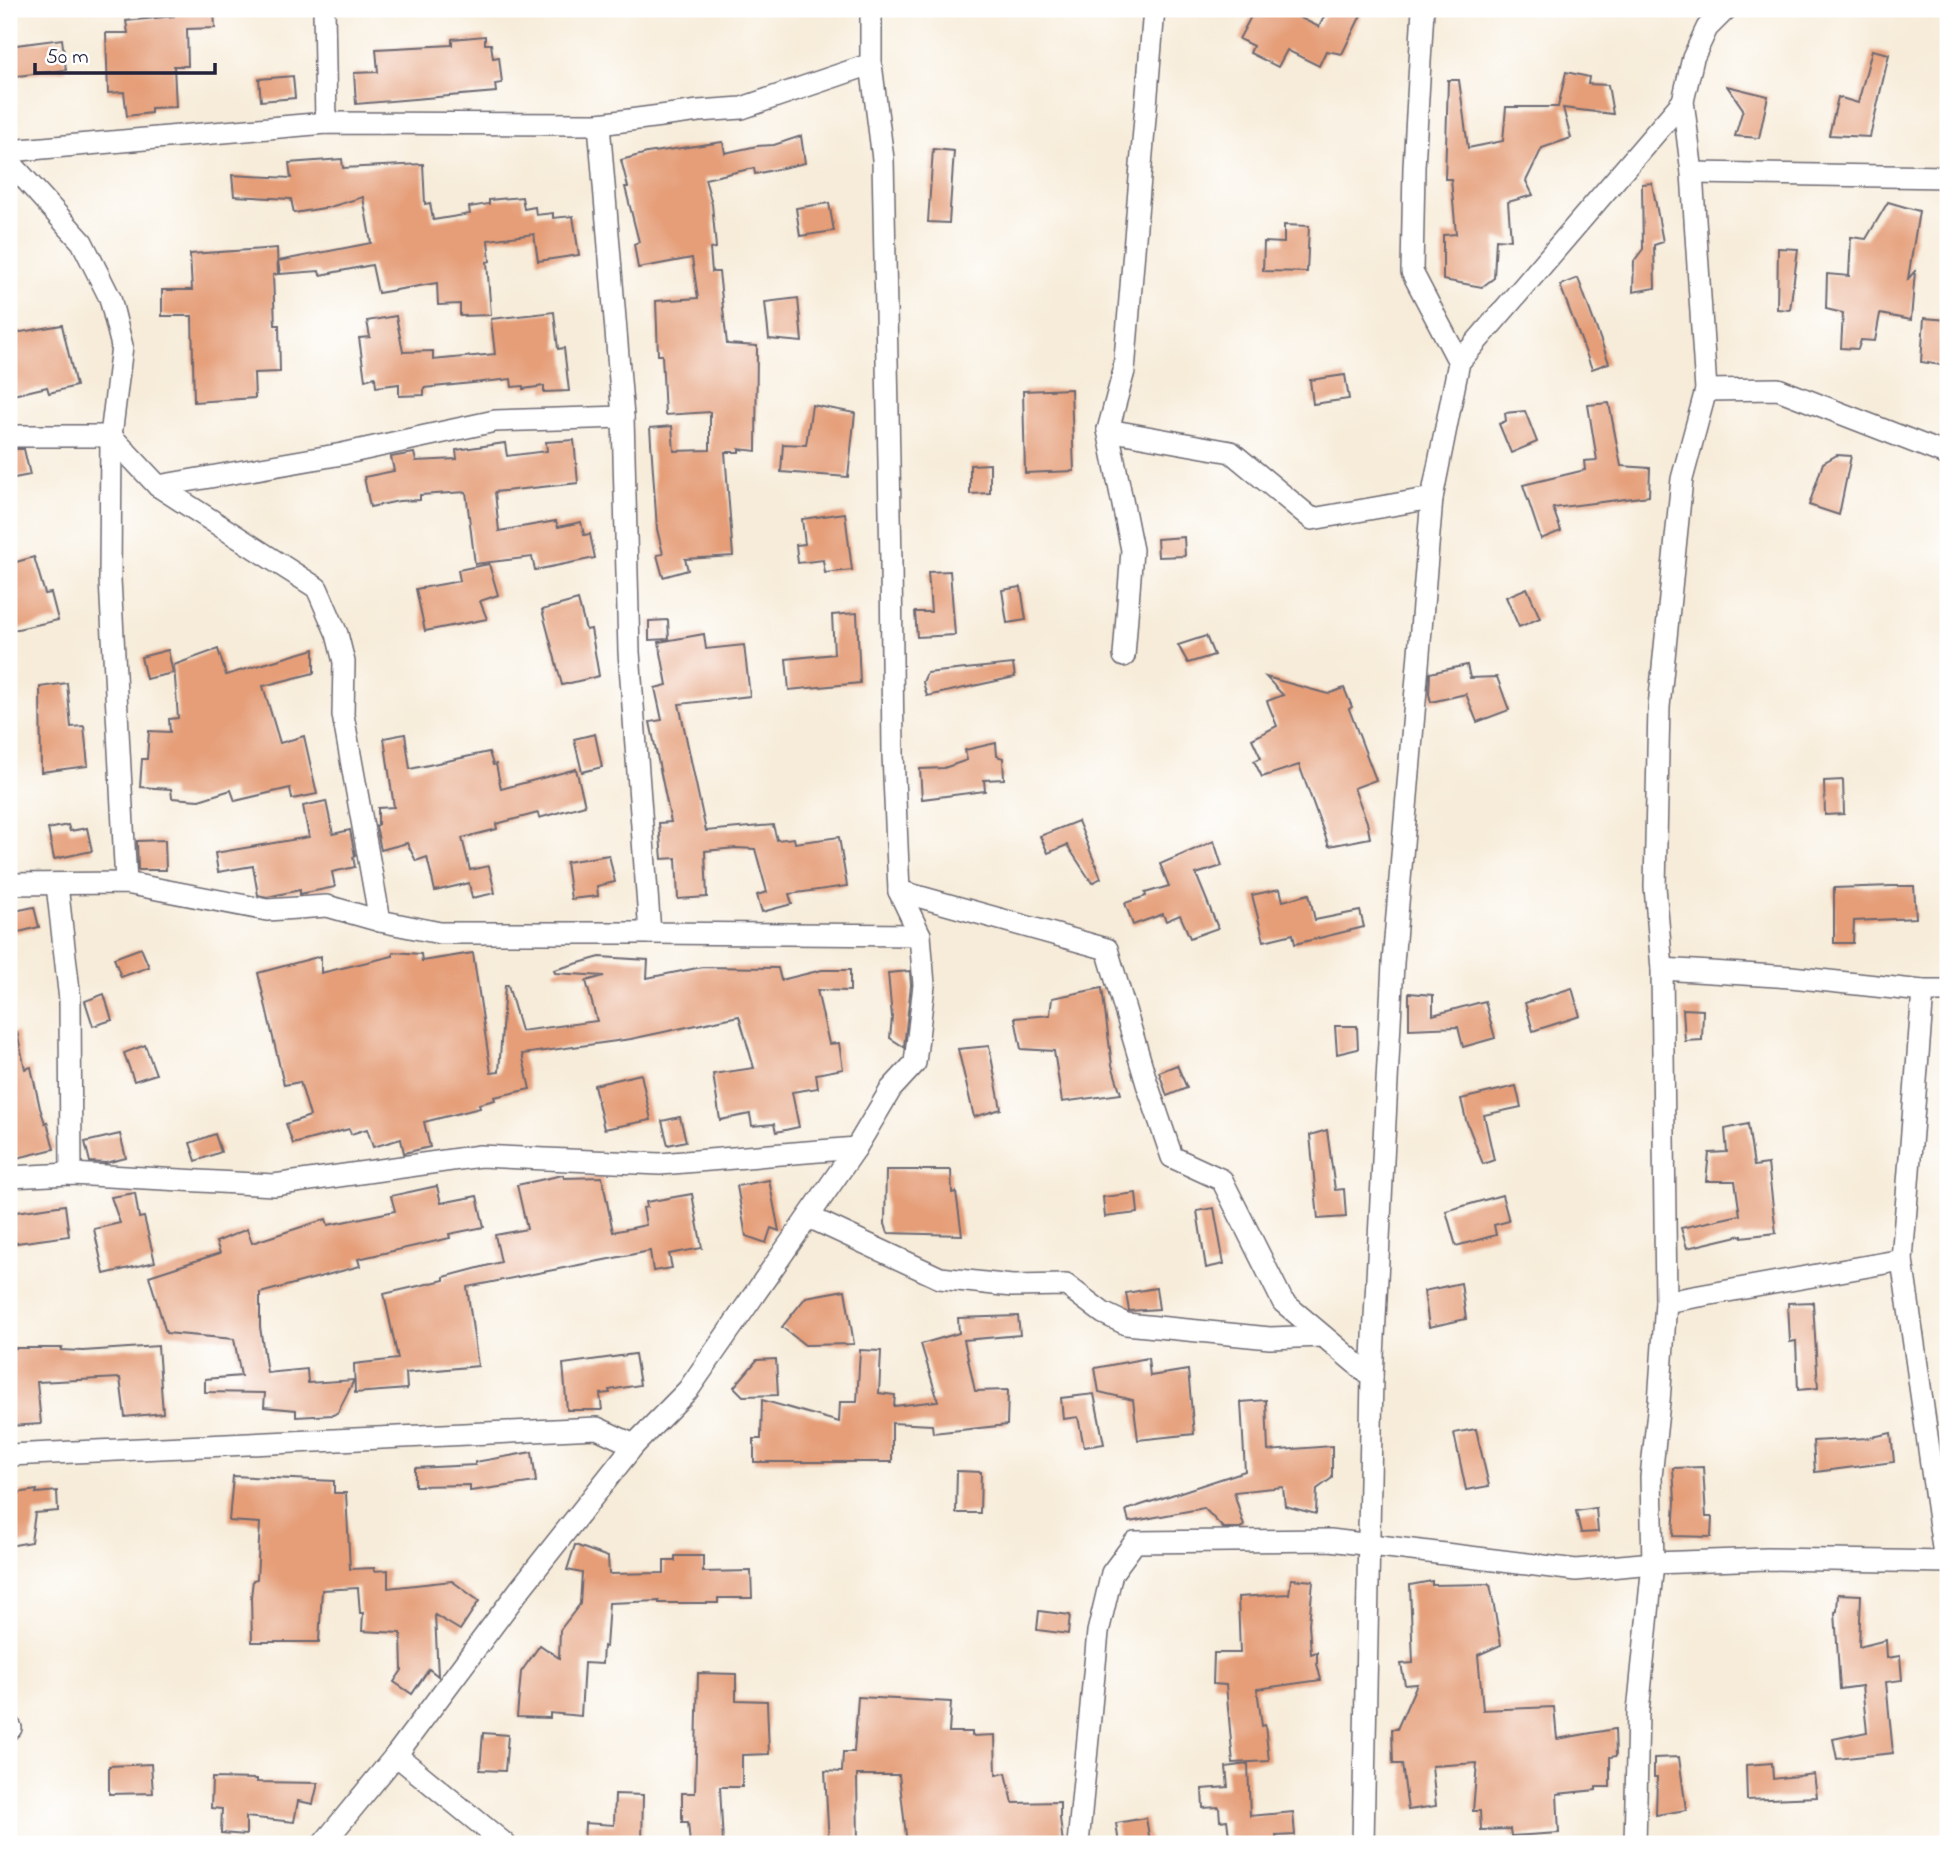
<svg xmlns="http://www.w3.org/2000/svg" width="1957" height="1853" font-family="'Indie Flower',sans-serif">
<rect width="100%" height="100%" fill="#fff"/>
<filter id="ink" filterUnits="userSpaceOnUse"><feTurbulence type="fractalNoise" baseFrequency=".0143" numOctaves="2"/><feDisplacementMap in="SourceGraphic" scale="14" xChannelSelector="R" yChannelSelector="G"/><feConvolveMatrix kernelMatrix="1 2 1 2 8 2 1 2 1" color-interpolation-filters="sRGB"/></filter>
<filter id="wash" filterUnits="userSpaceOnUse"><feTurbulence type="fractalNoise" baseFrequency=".00686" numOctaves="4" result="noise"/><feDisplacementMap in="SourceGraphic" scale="28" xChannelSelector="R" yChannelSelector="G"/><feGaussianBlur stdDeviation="1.57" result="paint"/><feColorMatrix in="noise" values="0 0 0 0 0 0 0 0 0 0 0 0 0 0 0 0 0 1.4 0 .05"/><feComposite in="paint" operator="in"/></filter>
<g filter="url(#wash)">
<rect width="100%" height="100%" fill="#f7ecd9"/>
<g id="blocks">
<!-- building -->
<g fill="#e59e78">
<polygon points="174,9 214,9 215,28 187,29 188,66 174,66 176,107 151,108 151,113 127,116 124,92 108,93 106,33 128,33 126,21 174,16"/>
<polygon points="1255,9 1282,9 1319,27 1328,9 1364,9 1342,54 1326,51 1319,66 1287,50 1278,67 1250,53 1253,46 1239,39"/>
<polygon points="485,36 485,44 491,44 493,58 499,57 502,83 495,84 496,92 356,104 354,73 378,72 376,49 452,45 452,39"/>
<polygon points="62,39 66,70 9,77 9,46"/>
<polygon points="1872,50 1889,54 1870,137 1829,135 1838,97 1858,103"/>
<polygon points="1566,72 1589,77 1588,84 1608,85 1613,114 1563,108 1571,138 1542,148 1526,181 1533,195 1508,202 1511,240 1496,239 1494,278 1482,287 1443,280 1443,235 1456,234 1451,179 1445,179 1448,80 1459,80 1468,148 1503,141 1506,107 1558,107"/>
<polygon points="293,76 295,98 261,101 259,79"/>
<polygon points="1727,86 1768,96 1759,138 1735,136 1743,109"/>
<polygon points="801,136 805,163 755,174 754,168 705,179 712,204 716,248 710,249 712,272 719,272 727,344 757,346 756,451 739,449 739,452 725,452 733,556 685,559 688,570 663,577 657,555 663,554 657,529 650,428 672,426 674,451 710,450 710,412 665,415 662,355 658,355 656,301 698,298 692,258 638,268 634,244 639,242 625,187 628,187 621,160 647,153 723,142 725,153 757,146 774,145"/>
<polygon points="933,149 954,151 949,223 928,222"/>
<polygon points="342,159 343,168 423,164 425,204 430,203 433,220 470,214 469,207 489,204 489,200 522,197 524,209 535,207 536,215 553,213 553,218 573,216 579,255 538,261 534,234 488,240 490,261 487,262 491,315 460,316 460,304 438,305 437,283 378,293 372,265 320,275 319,271 280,274 278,261 371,243 363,197 330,207 294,213 291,199 234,196 232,175 291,178 289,163"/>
<polygon points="1652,183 1663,242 1654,245 1655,288 1633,292 1634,261 1643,249 1642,184"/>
<polygon points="1888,202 1919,211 1908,279 1915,271 1911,320 1880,314 1875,341 1861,340 1858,349 1841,348 1843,313 1826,309 1827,274 1849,276 1851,237 1866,239"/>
<polygon points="829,203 834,231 800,236 796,208"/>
<polygon points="1284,225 1309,226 1307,272 1263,271 1264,242 1284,243"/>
<polygon points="277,248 278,274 273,275 275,325 279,325 280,372 254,373 255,398 194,402 192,316 162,316 162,290 192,290 190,254"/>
<polygon points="1778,248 1798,249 1790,310 1777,309"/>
<polygon points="1578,278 1609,363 1592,369 1560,285"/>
<polygon points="798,298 802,342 769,339 765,302"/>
<polygon points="554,312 558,349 564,348 569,391 544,392 544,386 523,389 523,386 512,387 511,379 424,388 424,395 399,396 399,384 376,387 375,377 365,380 359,338 370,337 367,321 396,316 403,352 433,351 433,360 495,354 491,319"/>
<polygon points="1924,318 1948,320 1948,366 1921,362"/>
<polygon points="62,325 76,386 49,393 47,387 9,396 9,334"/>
<polygon points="1345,375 1349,399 1313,404 1310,380"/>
<polygon points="1071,389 1074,471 1025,473 1023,391"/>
<polygon points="1609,403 1621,466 1650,468 1649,496 1553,508 1561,531 1541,539 1523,485 1585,470 1584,461 1597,460 1588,405"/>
<polygon points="812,405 855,413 848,477 781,472 783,444 806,445"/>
<polygon points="1525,411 1537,442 1511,453 1499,424 1506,421 1505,413"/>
<polygon points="574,440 578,483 495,492 499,531 556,521 558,527 581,522 584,535 590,534 595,558 535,570 532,557 475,564 466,492 420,495 420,500 399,501 370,507 364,477 394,471 391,457 414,453 416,461 457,459 456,450 505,443 507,456 547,451 546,442"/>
<polygon points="9,449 24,449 30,475 9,479"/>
<polygon points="1837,455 1851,456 1839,515 1809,505 1823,463"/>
<polygon points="990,464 990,493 970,494 970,465"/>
<polygon points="845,513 852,570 825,573 823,560 798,563 796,545 805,544 802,519"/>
<polygon points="1184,537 1185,556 1158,557 1157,539"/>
<polygon points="34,557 45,594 51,593 58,620 9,631 9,598 14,596 9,575 9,564"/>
<polygon points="489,564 498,595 480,601 487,619 425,631 416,589 460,581 458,570"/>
<polygon points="950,571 955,635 917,637 915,612 931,612 928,572"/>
<polygon points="1021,587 1026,620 1007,623 1002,590"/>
<polygon points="1527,588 1540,618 1519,627 1506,597"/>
<polygon points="578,600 586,630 591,629 599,676 562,685 542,610"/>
<polygon points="857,613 860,683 789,690 786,659 834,654 832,615"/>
<polygon points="668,620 669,639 649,640 649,621"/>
<polygon points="704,634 706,649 744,645 750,696 679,704 706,831 773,825 777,840 794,838 795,843 839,837 847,886 789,894 792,904 762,912 757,895 767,892 755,849 736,848 705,851 707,897 678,899 676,858 662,859 659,823 671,822 650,722 662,720 655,688 667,685 659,642"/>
<polygon points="1206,636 1214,655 1188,663 1178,645"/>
<polygon points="218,649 226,675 314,649 314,673 263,686 280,743 304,736 317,794 292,799 290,788 235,801 231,790 199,800 172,798 171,789 140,787 142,759 147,759 149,731 170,732 169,719 178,718 174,665"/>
<polygon points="168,650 173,673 146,679 141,657"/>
<polygon points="1013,664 1015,677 927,696 923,682 927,673"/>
<polygon points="1467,665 1470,678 1497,677 1509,710 1477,722 1466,694 1431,702 1429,694 1430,673"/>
<polygon points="1266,677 1328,694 1344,688 1352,707 1349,709 1376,780 1354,788 1367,822 1370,838 1329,846 1299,765 1262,777 1254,761 1261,758 1252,739 1277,726 1267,701 1283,695"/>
<polygon points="67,683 71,727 84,726 88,766 41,772 40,687"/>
<polygon points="405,734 410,769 489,752 493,765 496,764 501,789 576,769 585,805 539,818 538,813 496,824 497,829 462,838 470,870 489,866 495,893 472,898 469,883 435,891 427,857 416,861 407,843 381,850 376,826 378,825 378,808 394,807 384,738"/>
<polygon points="595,734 602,767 582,772 574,739"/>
<polygon points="996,743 997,756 1003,758 1004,779 984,780 985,791 922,799 920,769 944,768 967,760 965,750"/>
<polygon points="1843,780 1844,814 1825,815 1824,781"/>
<polygon points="326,801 333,834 350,830 355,856 353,857 355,867 332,872 335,887 300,894 300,890 267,897 258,895 253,866 218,872 215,853 309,837 303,806"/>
<polygon points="1078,821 1101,878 1092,883 1067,845 1048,853 1040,836"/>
<polygon points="68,825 70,831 87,828 92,851 54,859 48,829"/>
<polygon points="165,840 166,870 138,870 137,841"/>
<polygon points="1214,841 1222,866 1196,874 1218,928 1190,938 1180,915 1166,921 1163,914 1133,925 1125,903 1146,896 1145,893 1169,886 1160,864"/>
<polygon points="609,855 615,882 597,886 598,896 571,899 566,862"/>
<polygon points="1892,886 1914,886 1916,918 1854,921 1853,943 1834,943 1834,888"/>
<polygon points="1280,889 1283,901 1309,894 1315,920 1360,911 1364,927 1295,944 1293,934 1264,941 1252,895"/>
<polygon points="34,907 39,927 15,933 10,912"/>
<polygon points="141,948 149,967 121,977 114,958"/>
<polygon points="393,952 421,954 422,961 473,953 491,1073 499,1072 505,985 508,985 521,1031 597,1021 586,981 604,976 555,973 554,970 600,957 648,960 647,978 702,967 778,968 781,980 822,970 850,970 850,991 817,990 829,1044 839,1043 843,1069 816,1074 818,1088 792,1092 799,1127 776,1132 774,1124 752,1126 750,1114 720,1120 713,1074 754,1068 739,1016 631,1039 522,1054 530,1089 494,1097 495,1100 479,1104 480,1108 424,1122 430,1147 404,1153 401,1139 373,1147 367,1129 351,1134 349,1129 293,1144 286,1124 310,1116 300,1082 284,1085 258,973 321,956 321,973 393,956"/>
<polygon points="910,971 911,985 904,1047 890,1038 892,1017 888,973"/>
<polygon points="1102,988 1112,1065 1121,1094 1062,1102 1054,1051 1021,1049 1015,1018 1050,1015 1052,998"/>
<polygon points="1572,988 1580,1016 1533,1031 1525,1003"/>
<polygon points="1409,993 1433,995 1433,1015 1485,1001 1495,1038 1463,1047 1458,1027 1409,1029"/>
<polygon points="104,994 112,1020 93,1026 85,1001"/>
<polygon points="1683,1009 1703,1010 1702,1040 1685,1041"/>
<polygon points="1335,1026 1357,1026 1358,1049 1337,1054"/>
<polygon points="17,1032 25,1069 31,1067 40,1108 45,1123 47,1122 54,1149 9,1160 9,1132 14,1130 11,1116 16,1115 9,1086 9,1033"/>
<polygon points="145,1045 156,1074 134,1081 124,1053"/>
<polygon points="989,1046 1001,1109 974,1117 958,1049"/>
<polygon points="1177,1065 1187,1088 1167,1096 1159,1072"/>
<polygon points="641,1074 651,1120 604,1129 594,1085"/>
<polygon points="1516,1086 1521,1107 1484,1115 1494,1160 1483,1164 1466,1120 1461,1099"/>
<polygon points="680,1117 686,1141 668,1145 662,1121"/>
<polygon points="1748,1124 1754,1166 1768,1164 1776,1233 1742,1237 1742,1235 1687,1248 1681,1228 1740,1215 1735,1181 1706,1181 1709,1153 1727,1152 1725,1129"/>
<polygon points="1327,1130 1335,1190 1344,1189 1346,1217 1318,1219 1310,1135"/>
<polygon points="120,1134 126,1158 106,1163 90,1162 85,1142"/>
<polygon points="215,1134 221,1152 196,1161 190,1143"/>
<polygon points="886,1170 951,1170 952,1193 956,1192 962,1235 888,1233 885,1224"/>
<polygon points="563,1175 564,1178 602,1177 613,1232 646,1225 643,1208 647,1207 646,1202 692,1194 702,1248 669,1254 672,1268 653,1271 650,1251 467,1287 478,1366 406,1373 407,1389 355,1393 354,1364 398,1359 384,1294 444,1280 444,1277 501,1262 495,1235 527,1229 517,1185"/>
<polygon points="769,1180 779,1231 771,1228 766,1243 746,1236 737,1186"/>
<polygon points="437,1186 441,1203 477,1196 484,1227 449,1234 450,1238 358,1259 360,1266 260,1293 260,1327 267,1373 307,1369 308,1383 354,1380 338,1412 333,1415 296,1417 296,1410 264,1407 265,1393 205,1392 205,1379 241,1376 234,1339 166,1333 149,1276 220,1253 216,1242 247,1229 252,1243 326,1219 328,1225 395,1211 391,1196"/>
<polygon points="135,1193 139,1218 144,1217 155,1262 104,1274 94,1229 120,1223 111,1197"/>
<polygon points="1136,1193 1138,1213 1105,1217 1103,1197"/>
<polygon points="1502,1195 1509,1221 1494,1225 1496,1235 1456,1246 1446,1211"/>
<polygon points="65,1205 69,1236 9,1244 9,1213"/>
<polygon points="1214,1208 1224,1264 1206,1268 1197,1211"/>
<polygon points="1461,1283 1466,1319 1429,1327 1424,1291"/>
<polygon points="1156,1288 1159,1309 1129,1311 1126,1293"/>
<polygon points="845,1290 854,1344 805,1345 782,1327 806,1297"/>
<polygon points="1813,1302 1818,1388 1798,1390 1796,1341 1790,1342 1788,1303"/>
<polygon points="1018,1316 1020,1335 964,1340 975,1391 1008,1390 1007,1425 933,1433 932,1425 892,1423 892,1462 754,1462 754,1439 761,1439 762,1400 839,1422 840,1402 857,1402 860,1350 881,1351 879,1393 895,1395 894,1406 938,1401 921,1344 959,1333 958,1318"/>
<polygon points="158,1346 163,1413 125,1417 120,1378 37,1382 41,1424 9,1426 9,1348 62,1348 61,1350 83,1351"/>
<polygon points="635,1354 640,1385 609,1390 610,1393 600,1394 602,1410 567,1410 563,1364"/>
<polygon points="1148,1358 1150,1376 1188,1370 1194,1434 1138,1440 1133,1400 1099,1392 1095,1368"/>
<polygon points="776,1359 778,1395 743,1396 734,1387 757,1360"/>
<polygon points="1094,1394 1104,1444 1084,1447 1078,1417 1063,1419 1061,1398"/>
<polygon points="1266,1400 1268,1451 1332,1446 1332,1478 1317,1489 1316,1514 1285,1506 1283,1487 1234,1492 1244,1526 1240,1528 1223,1528 1204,1508 1129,1522 1126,1510 1245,1471 1241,1402"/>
<polygon points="1476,1429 1489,1486 1466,1490 1454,1433"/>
<polygon points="1891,1433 1894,1462 1815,1472 1813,1441 1868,1438"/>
<polygon points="532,1452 536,1482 470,1491 470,1485 415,1486 415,1468 475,1465 475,1462"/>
<polygon points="1703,1467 1706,1517 1712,1517 1711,1537 1673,1536 1675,1501 1673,1468"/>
<polygon points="957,1471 981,1472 980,1513 956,1513"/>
<polygon points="233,1476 334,1481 334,1493 346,1493 350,1569 374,1568 374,1571 388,1570 388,1588 452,1581 479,1601 460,1630 435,1615 438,1676 429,1669 412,1694 394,1682 402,1670 401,1633 362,1631 363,1613 360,1613 358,1588 322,1590 319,1642 252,1642 251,1597 253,1580 257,1579 260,1523 229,1521"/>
<polygon points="37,1490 36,1493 57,1491 58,1511 35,1513 31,1542 9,1546 9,1494"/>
<polygon points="1596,1508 1598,1532 1581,1533 1576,1511"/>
<polygon points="575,1545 608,1557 609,1574 664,1573 664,1561 675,1561 675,1556 703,1556 703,1572 751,1571 752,1598 718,1598 718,1603 659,1603 659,1601 609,1603 606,1647 603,1646 602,1664 584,1663 581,1716 550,1713 550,1718 517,1717 521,1672 540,1645 559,1658 560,1630 580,1604 582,1573 567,1570"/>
<polygon points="1291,1579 1313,1581 1309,1624 1311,1654 1317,1652 1317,1664 1321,1680 1257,1689 1262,1726 1265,1725 1269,1761 1233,1763 1226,1685 1213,1684 1214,1653 1240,1653 1238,1597 1289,1594"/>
<polygon points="1432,1581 1432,1585 1490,1584 1501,1645 1478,1655 1483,1710 1554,1707 1557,1739 1615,1729 1616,1756 1610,1757 1610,1787 1596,1787 1596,1790 1557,1794 1559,1833 1511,1836 1510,1829 1481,1830 1480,1811 1473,1811 1477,1763 1432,1766 1436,1806 1408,1810 1402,1764 1393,1764 1392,1729 1397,1729 1417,1684 1405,1685 1401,1664 1413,1663 1410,1585"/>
<polygon points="1838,1594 1861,1595 1859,1647 1886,1640 1887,1658 1900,1656 1902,1680 1886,1682 1893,1753 1837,1759 1833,1739 1867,1732 1862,1686 1840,1689 1835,1612 1837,1611"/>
<polygon points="1039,1611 1070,1615 1068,1634 1037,1630"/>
<polygon points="698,1673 736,1674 736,1700 767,1701 769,1754 742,1755 742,1787 720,1787 723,1844 690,1844 688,1822 682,1822 682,1793 695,1793"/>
<polygon points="858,1697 951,1702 949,1732 972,1732 972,1736 995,1735 996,1775 1006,1773 1013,1803 1060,1802 1060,1818 1063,1844 907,1844 899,1775 857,1775 858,1844 829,1844 825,1771 842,1772 843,1752 854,1752"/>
<polygon points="483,1733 508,1735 505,1771 480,1770"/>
<polygon points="1679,1757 1686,1810 1656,1815 1657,1777 1654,1777 1654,1758"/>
<polygon points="1772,1763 1773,1779 1814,1774 1817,1797 1747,1800 1746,1765"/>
<polygon points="151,1764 153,1793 109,1794 109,1766"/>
<polygon points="1248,1764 1250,1816 1293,1812 1295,1835 1276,1836 1277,1844 1230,1844 1227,1820 1220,1821 1219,1807 1203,1808 1202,1789 1228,1787 1226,1767"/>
<polygon points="212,1778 257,1779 257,1782 318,1783 313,1804 298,1801 294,1822 246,1817 246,1835 221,1833 222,1809 211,1808"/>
<polygon points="615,1794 643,1795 642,1844 584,1844 585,1823 614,1825"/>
<polygon points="1146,1818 1150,1841 1119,1844 1116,1823"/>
</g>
</g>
</g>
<g filter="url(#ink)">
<use href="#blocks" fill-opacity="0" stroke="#6d6972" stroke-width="2"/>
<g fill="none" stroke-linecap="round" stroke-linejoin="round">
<defs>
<g id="minor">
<polyline points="324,9 326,123"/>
<polyline points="1423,9 1414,167 1412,272 1459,362"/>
<polyline points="599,124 623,417 629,652 650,933 920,935"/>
<polyline points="9,151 326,123 599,124 699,111 742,108 871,64"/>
<polyline points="9,161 82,242 110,298 122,346 111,436 110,579 126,883"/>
<polyline points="1692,173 1948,177"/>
<polyline points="1706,390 1778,389 1948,455"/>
<polyline points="1108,430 1231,452 1312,519 1432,498"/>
<polyline points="9,436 111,436 158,486 317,588 337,634 344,662 343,715 380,921 440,933 650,933"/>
<polyline points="158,486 342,454 495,421 623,417"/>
<polyline points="1124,656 1132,550 1108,430 1124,371 1154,9"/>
<polyline points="9,884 126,883 267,910 327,906 380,921"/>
<polyline points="57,885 70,1000 71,1174"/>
<polyline points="899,891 1107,949 1147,1084 1172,1157 1222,1180 1283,1302 1372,1377"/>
<polyline points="1662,969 1791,977 1923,991 1948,991"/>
<polyline points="1923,991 1902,1260 1945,1562"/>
<polyline points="9,1177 71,1174 274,1185 480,1156 660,1164 856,1148"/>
<polyline points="809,1217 940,1278 1012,1286 1066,1285 1103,1313 1126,1324 1270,1338 1323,1336"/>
<polyline points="1666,1302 1902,1260"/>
<polyline points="9,1455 597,1428 634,1445 688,1390 856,1148 891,1089 915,1063 924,985 920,935 899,891 893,754 891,563 883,159 871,64 871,9"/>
<polyline points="9,1728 11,1728"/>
<polyline points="396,1755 505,1844"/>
<polyline points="323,1844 396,1755 520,1589 634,1445"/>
<polyline points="1078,1844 1098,1632 1112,1573 1135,1542 1330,1540 1576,1570 1653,1563 1767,1559 1948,1562"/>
<polyline points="1363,1844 1372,1377 1393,963 1432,498 1459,362 1683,101"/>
<polyline points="1635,1844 1638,1712 1653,1563 1651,1477 1659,1402 1666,1302 1662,969 1655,887 1659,707 1682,479 1706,390 1692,173 1683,101 1693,58 1707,28 1726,9"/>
</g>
</defs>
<!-- minor casing -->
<use href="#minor" stroke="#6d6972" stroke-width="24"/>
<!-- minor -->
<use href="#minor" stroke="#fff" stroke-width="21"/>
</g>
</g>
<!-- margin -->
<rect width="1957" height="1853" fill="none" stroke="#fff" stroke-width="35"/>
<!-- scale -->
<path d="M35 63v10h180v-10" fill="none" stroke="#22223b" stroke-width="3.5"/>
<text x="46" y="63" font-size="21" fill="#22223b" stroke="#ffffff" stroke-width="5" paint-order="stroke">50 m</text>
</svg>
